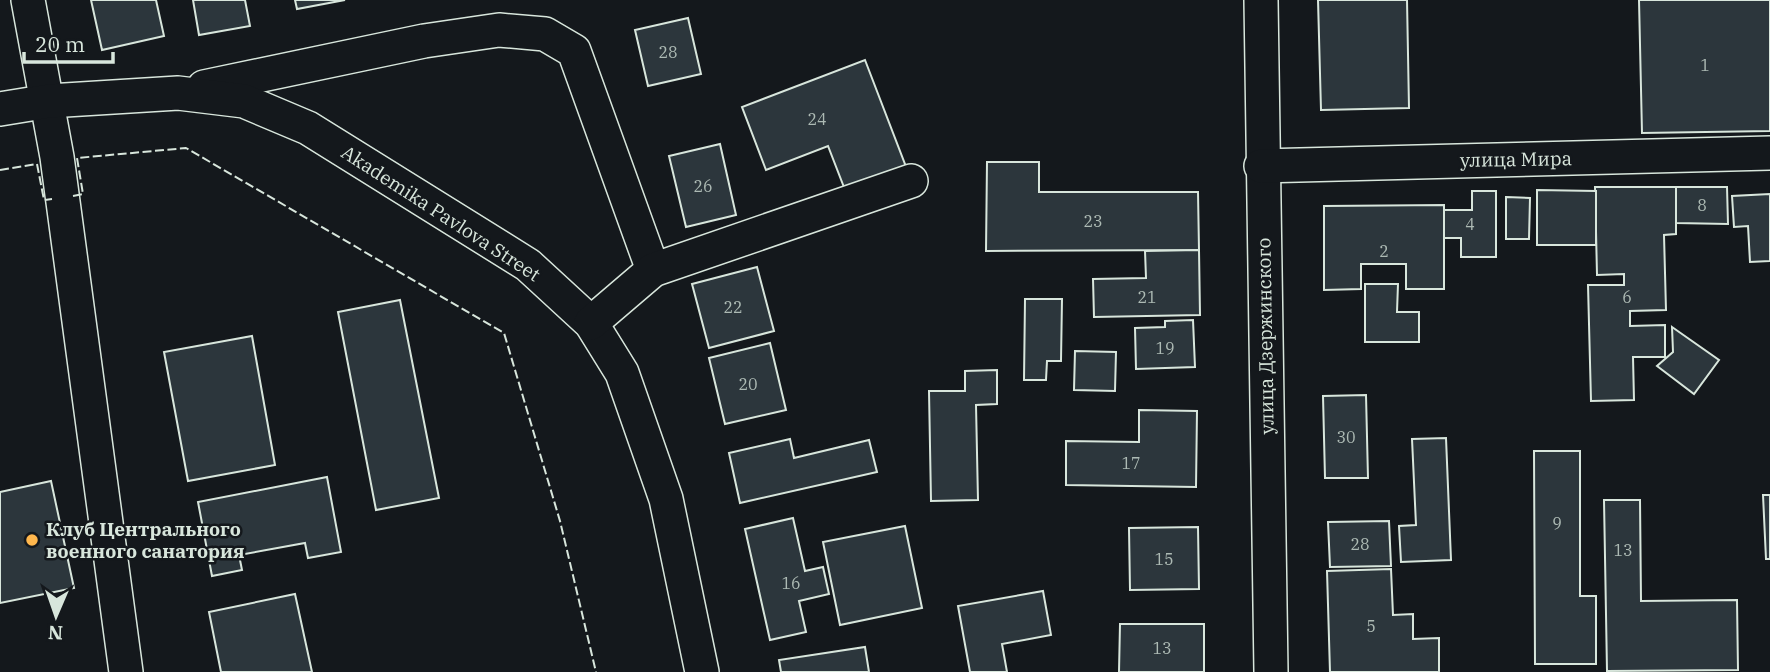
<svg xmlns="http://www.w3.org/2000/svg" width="1770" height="672" font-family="'IBM Plex Serif',serif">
<rect width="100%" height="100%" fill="#14181c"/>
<!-- building -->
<g fill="#2c363c" stroke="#d8e6dc" stroke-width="2">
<polygon points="91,0 156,0 164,36 102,50"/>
<polygon points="193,0 245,0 250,26 199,35"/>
<polygon points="295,0 345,0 297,9"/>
<polygon points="1318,0 1407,0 1409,108 1321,110"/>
<polygon points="1639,0 1770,0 1770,131 1642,133"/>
<polygon points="688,18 701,74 648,86 635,30"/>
<polygon points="865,60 908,172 847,195 828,146 766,170 742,107"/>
<polygon points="720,144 736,215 686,227 669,156"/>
<polygon points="987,162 1039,162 1039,192 1198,192 1199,250 986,251"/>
<polygon points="1595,187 1676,187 1676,234 1664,235 1666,310 1630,311 1630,326 1665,325 1665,357 1633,357 1634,400 1591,401 1588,285 1624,285 1624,274 1597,275"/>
<polygon points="1676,187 1727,187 1728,224 1676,223"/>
<polygon points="1537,190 1596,191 1596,245 1537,245"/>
<polygon points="1472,191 1496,191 1496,257 1461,257 1461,238 1444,238 1444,210 1472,210"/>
<polygon points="1770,194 1770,261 1750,262 1748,226 1734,227 1732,196"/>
<polygon points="1506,197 1530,198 1529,239 1506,239"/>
<polygon points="1444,205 1444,289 1406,289 1406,264 1361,264 1361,289 1324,290 1324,206"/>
<polygon points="1199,250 1200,315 1094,317 1093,279 1146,278 1145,251"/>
<polygon points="757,267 774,331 709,348 692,284"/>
<polygon points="1365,284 1398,284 1397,312 1419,312 1419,342 1365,342"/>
<polygon points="1025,299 1062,299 1061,361 1047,361 1046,380 1024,380"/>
<polygon points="400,300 439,498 376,510 338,312"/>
<polygon points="1193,320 1195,367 1136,369 1135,328 1165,327 1165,321"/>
<polygon points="1672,327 1719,360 1694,394 1657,366 1673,352"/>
<polygon points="252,336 275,465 188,481 164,352"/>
<polygon points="770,343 786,410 725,424 709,358"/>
<polygon points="1075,351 1116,352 1115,391 1074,390"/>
<polygon points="997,370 997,404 976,405 978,500 931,501 929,391 965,391 965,371"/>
<polygon points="1366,395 1368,478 1325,478 1323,396"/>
<polygon points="1139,410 1197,411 1196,487 1066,485 1066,441 1139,442"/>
<polygon points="1446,438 1451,560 1401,562 1399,526 1416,525 1412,439"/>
<polygon points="790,439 794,458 869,440 877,472 740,503 729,453"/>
<polygon points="1534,451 1580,451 1580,596 1596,596 1596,664 1535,664"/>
<polygon points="327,477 341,552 308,558 305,543 239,555 242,570 212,576 198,502"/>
<polygon points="51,481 74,588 0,603 0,492"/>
<polygon points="1763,495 1770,495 1770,559 1766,559"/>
<polygon points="1604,500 1640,500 1641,601 1737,600 1738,670 1607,671"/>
<polygon points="793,518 805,571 823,567 829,594 799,601 806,632 770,640 745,529"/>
<polygon points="1389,521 1391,566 1330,567 1328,522"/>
<polygon points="905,526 922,608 840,625 823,542"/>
<polygon points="1198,527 1199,589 1130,590 1129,528"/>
<polygon points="1391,569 1393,615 1413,614 1413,639 1439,638 1439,672 1330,672 1327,571"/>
<polygon points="1043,591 1051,635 1002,644 1007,672 970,672 958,606"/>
<polygon points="295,594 312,672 221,672 209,612"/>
<polygon points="1120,624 1204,624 1204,672 1119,672"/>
<polygon points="865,647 869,672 781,672 779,660"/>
</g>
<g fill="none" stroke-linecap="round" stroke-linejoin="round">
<defs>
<g id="minor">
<polyline points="28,0 57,157 126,672"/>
<polyline points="1261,0 1271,672"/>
<polyline points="204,87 424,41 499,30 545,34 574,51 653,270"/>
<polyline points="0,109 49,101 178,93 244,101 308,128 528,265 591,323 622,373 666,499 702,672"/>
<polyline points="1261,166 1770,153"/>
<polyline points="591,323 653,270 911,181"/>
</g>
</defs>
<!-- minor casing -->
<use href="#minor" stroke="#d8e6dc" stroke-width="36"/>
<!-- minor -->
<use href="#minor" stroke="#14181c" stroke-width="33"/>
<!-- fence -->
<g stroke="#d8e6dc" stroke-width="2" stroke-dasharray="9 3.5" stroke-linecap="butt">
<polyline points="0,170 37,164 44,200 52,199"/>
<polyline points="73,196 83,194 77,158 186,148 504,333 560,521 596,672"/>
</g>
</g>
<!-- markers -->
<circle fill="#ffb74d" stroke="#14181c" stroke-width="2.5" cx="32" cy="540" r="7"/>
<g text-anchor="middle" stroke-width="5" stroke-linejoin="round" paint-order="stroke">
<!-- number labels -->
<g font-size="16" fill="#adbab4">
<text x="668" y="58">28</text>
<text x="1705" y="71">1</text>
<text x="817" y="125">24</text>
<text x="703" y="192">26</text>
<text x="1702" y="211">8</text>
<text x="1093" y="227">23</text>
<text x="1470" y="230">4</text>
<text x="1384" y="257">2</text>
<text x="1147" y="303">21</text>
<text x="1627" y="303">6</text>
<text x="733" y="313">22</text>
<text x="1165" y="354">19</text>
<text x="748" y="390">20</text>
<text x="1346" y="443">30</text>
<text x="1131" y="469">17</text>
<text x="1557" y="529">9</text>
<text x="1360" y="550">28</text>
<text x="1623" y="556">13</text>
<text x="1164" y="565">15</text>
<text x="791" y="589">16</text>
<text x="1371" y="632">5</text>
<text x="1162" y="654">13</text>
</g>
<!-- street labels -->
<g font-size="19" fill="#d8e6dc" stroke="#14181c">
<text transform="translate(1516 159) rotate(-1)" y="7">улица Мира</text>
<text transform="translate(441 213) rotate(33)" y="7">Akademika Pavlova Street</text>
<text transform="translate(1265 336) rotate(-91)" y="7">улица Дзержинского</text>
</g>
<!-- poi labels -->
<g font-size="19" font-weight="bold" fill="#d8e6dc" stroke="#14181c" text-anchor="start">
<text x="46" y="536">Клуб Центрального<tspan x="46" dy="22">военного санатория</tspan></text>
</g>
</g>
<!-- north arrow -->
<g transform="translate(56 616) rotate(182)" stroke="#14181c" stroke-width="5" paint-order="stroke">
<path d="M0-5L12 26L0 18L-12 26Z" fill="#d8e6dc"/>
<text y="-10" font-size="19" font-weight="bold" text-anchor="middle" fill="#d8e6dc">N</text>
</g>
<!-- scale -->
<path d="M24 52v10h89v-10" fill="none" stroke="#d8e6dc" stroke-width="3.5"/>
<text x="35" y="52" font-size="21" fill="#d8e6dc" stroke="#14181c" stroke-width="5" paint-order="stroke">20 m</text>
</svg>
